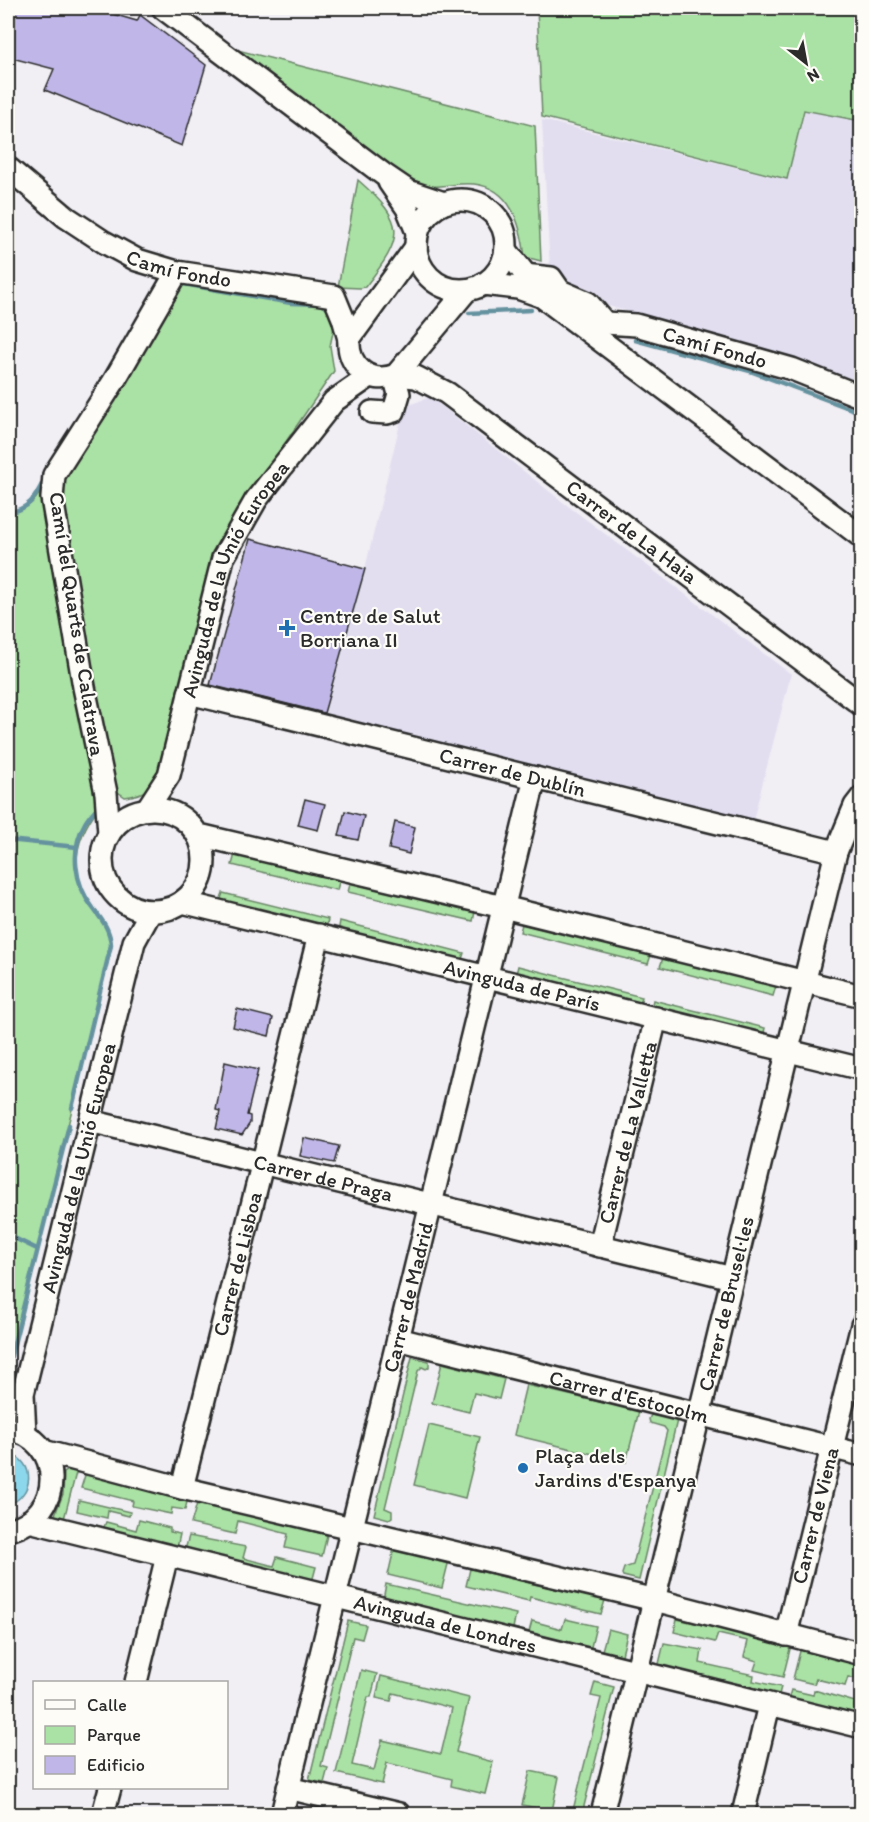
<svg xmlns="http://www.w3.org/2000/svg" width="869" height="1822" font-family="Itim,sans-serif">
<rect width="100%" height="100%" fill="#f1eef4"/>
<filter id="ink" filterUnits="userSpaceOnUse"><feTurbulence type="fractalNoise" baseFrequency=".0167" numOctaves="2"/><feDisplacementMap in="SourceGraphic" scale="12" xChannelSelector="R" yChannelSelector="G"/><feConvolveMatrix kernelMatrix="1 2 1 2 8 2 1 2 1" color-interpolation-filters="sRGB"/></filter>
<g filter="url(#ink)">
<!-- built -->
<g fill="#e2def0">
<polygon points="805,110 861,122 861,390 802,365 784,356 605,305 550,270 542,120 787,180"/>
<polygon points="430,397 564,503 791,674 753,820 324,715 365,569 404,407"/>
</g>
<!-- green -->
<g fill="#aae1a4" stroke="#6a8668" stroke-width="1.5">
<polygon points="537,8 861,8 861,121 804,110 787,179 542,117"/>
<path d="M230 48 535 126 541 261 525 257C521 226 512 188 474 184 458 182 443 188 427 186 420 186 412 181 405 179Z"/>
<path d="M358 180C407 223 405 236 365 287L360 288 338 287Z"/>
<path d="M178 281 292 301H325L335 323 330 346 334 371 219 540 187 655 161 768C154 788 146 794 125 797L115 790 105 762 58 482Z"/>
<path d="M43 488 100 806C77 835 67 867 89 901 100 917 111 926 112 946L8 1370V514C25 511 34 503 43 488Z"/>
<polygon points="235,854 340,878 337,890 232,865"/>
<polygon points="351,881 475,912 473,921 348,892"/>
<polygon points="223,893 328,919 326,929 220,901"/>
<polygon points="340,921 464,953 461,962 338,933"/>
<polygon points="522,924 651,955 648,964 520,932"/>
<polygon points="663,958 776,986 773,996 660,967"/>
<polygon points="518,966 642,997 639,1007 516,974"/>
<polygon points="653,1000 765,1028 763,1037 651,1009"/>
<polygon points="412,1357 429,1361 429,1367 426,1369 422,1367 418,1371 385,1508 392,1511 392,1517 389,1519 374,1515"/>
<polygon points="442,1363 504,1379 499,1399 474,1393 469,1412 432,1403"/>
<polygon points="526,1385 639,1411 626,1462 514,1435"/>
<polygon points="651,1415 677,1420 639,1580 623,1576 622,1574 624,1568 633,1565 667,1431 664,1427 650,1423 649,1419"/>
<polygon points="429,1425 480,1437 465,1498 414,1485"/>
<polygon points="70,1469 77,1469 64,1519 54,1517 63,1494 64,1473"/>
<polygon points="86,1472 188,1498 185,1510 172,1508 171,1514 132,1506 133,1501 81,1488"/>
<polygon points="79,1500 130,1512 129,1516 108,1511 107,1518 77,1511"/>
<polygon points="198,1500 327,1535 322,1556 285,1548 288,1534 238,1521 235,1534 191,1524"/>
<polygon points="73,1520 104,1527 106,1522 136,1530 139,1520 170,1528 170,1532 180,1534 177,1548 72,1524"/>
<polygon points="189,1536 246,1547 243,1558 274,1566 277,1557 316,1567 312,1582 185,1550"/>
<polygon points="394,1549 448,1564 442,1588 388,1575"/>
<polygon points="470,1569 605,1600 601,1614 530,1597 529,1601 466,1586"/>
<polygon points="386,1584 516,1614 513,1628 529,1632 532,1621 562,1629 565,1619 596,1626 590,1651 383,1600"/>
<polygon points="677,1619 791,1645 783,1677 754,1670 757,1661 744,1657 748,1641 718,1634 715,1642 674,1632"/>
<polygon points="348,1621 366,1625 362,1639 353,1637 321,1766 328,1768 324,1783 309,1780"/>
<polygon points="608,1629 627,1634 621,1659 601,1654"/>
<polygon points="664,1643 702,1650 700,1663 754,1675 753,1681 781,1687 778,1698 658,1668"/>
<polygon points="801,1647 861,1663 861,1680 848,1677 845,1686 816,1679 814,1684 793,1679"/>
<polygon points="361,1670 377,1674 371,1697 368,1697 352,1765 374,1770 382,1740 441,1754 452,1708 393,1693 391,1701 376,1698 381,1676 469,1698 456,1752 493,1762 485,1794 451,1786 452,1779 387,1763 382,1784 336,1773"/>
<polygon points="595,1682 614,1687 582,1814 572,1814 601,1698 591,1696"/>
<polygon points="791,1690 813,1695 814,1690 855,1702 854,1707 861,1709 861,1718 788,1700"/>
<polygon points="530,1771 559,1777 552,1811 522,1805"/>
</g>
<!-- water -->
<path fill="#8cd7ec" stroke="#65929f" stroke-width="1.5" d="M8 1453C37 1462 34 1495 8 1505Z"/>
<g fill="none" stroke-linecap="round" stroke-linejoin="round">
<!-- stream -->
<g stroke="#65929f" stroke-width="4.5">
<polyline points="178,283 291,303 323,304 328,309"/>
<polyline points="469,313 531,310"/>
<polyline points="635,340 750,371 862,413"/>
<path d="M8 513C31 508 35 498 45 478"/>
<polyline points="8,840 77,847"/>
<path d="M72 1108 111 945C110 929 102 920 93 908 74 884 70 849 85 823 89 816 95 810 100 804"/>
<polyline points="8,1235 37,1249"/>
<polyline points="8,1368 69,1125"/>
</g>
</g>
<!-- building -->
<g fill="#c0b7e8" stroke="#2b2b2b" stroke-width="1.5">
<polygon points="8,8 92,8 137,21 140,15 206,65 182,146 45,90 54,69 8,57"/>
<polygon points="250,539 365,569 324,713 210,685"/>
<polygon points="305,799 325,804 318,830 298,825"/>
<polygon points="345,811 364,816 358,840 339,836"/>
<polygon points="395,822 415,827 409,854 389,849"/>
<polygon points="237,1009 273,1018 269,1036 233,1027"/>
<polygon points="225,1062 258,1070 247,1115 250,1116 250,1123 242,1135 216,1129 220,1111 216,1110"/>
<polygon points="304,1138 339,1146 334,1163 300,1156"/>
</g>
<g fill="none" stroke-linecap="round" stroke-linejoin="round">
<defs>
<g id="minor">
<polyline points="163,8 383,174 408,191 444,203"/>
<path id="s1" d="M8 168 66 217 104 242 137 260 177 272 334 296 343 318 349 339"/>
<polyline points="389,182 407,208 417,232"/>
<circle cx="461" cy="245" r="45"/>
<path d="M416 247 349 339C347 367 370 385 396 375L467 290"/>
<polyline points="506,250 544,298 862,537"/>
<polyline points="524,275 551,278 560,291 588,303 605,323"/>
<polyline points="483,284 518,288 541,296"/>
<path id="s2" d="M575 315 605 323 636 325 792 369 862 397"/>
<path id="s3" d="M396 375 416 377 447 393 862 705"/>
<polyline points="372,412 387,413 394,411 399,394 394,376"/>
<path id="s4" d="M189 693 836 852"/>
<circle cx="153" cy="860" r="51"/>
<path id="s5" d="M147 809 169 775 223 558 256 500 334 401 370 376"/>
<polyline points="109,833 106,793 84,687 52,498 54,475 114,381 177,272"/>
<polyline points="199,835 503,907 862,996"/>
<path id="s6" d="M182 902 862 1069"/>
<path id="s7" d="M90 1121 732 1278"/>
<path id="s8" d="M600 1246 656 1018"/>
<path id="s9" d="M398 1339 862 1455"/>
<path d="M8 1429C66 1439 65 1518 8 1530"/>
<path id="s10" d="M25 1434 23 1394 134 942 151 911"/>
<polyline points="43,1451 182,1488 655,1600 862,1654"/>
<path id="s11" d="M182 1488 319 935"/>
<path id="s12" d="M29 1521 862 1727"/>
<path id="s13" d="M786 1635 862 1325"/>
<polyline points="136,1682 167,1556"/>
<polyline points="288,1788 399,1814"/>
<polyline points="103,1814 110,1788"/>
<path id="s14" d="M282 1814 535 778"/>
<path id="s15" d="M602 1814 836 852 855 806 862 797"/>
<polyline points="743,1814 769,1705"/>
</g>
</defs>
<!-- minor casing -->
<use href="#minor" stroke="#2b2b2b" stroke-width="26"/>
<!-- minor -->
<use href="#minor" stroke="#fdfcf7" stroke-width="21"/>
</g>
</g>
<!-- markers -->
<g fill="#1f6fb2" stroke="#fdfcf7" stroke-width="2">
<path d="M284 619h6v6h6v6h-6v6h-6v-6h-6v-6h6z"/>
<circle cx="523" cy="1468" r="6"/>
</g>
<g text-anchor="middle" stroke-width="4.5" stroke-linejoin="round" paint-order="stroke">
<!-- street labels -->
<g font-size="21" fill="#2b2b2b" stroke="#fdfcf7">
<text dy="7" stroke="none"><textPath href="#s1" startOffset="202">Camí Fondo</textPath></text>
<text dy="7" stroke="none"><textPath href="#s2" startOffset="144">Camí Fondo</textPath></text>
<text dy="7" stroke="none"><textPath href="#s3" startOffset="286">Carrer de La Haia</textPath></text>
<text dy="7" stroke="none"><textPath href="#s5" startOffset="249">Avinguda de la Unió Europea</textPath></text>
<text transform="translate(77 624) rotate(81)" y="7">Camí del Quarts de Calatrava</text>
<text dy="7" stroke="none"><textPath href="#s4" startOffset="333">Carrer de Dublín</textPath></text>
<text dy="7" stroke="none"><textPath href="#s6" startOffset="350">Avinguda de París</textPath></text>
<text dy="7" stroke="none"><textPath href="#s8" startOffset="117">Carrer de La Valletta</textPath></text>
<text dy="7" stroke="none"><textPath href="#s10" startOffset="273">Avinguda de la Unió Europea</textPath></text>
<text dy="7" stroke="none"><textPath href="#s7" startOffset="240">Carrer de Praga</textPath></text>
<text dy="7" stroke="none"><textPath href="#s11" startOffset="231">Carrer de Lisboa</textPath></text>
<text dy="7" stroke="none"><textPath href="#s14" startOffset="532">Carrer de Madrid</textPath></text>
<text dy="7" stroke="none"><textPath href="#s15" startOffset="525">Carrer de Brusel·les</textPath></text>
<text dy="7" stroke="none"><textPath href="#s9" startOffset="238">Carrer d'Estocolm</textPath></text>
<text dy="7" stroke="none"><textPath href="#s13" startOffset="123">Carrer de Viena</textPath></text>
<text dy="7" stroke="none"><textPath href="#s12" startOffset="429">Avinguda de Londres</textPath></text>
</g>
<!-- poi labels -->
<g font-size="21" fill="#2b2b2b" stroke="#fdfcf7" text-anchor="start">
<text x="300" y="623">Centre de Salut<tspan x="300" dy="24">Borriana II</tspan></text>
<text x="535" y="1463">Plaça dels<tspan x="535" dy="24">Jardins d'Espanya</tspan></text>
</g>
</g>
<!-- margin -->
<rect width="869" height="1822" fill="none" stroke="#fdfcf7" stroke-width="30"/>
<rect x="15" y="15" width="839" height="1792" fill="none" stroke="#2b2b2b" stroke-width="2" filter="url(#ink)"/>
<!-- legend -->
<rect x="33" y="1681" width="195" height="108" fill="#fdfcf7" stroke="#a9a8a5" stroke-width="1.5"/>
<rect x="45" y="1700" width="30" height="9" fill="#fdfcf7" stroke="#a9a8a5" stroke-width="1.5"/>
<text x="87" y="1711" font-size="18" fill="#2b2b2b">Calle</text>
<rect x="45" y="1726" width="30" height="18" fill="#aae1a4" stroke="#a9a8a5" stroke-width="1.5"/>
<text x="87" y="1741" font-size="18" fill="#2b2b2b">Parque</text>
<rect x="45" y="1756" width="30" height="18" fill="#c0b7e8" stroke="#a9a8a5" stroke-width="1.5"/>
<text x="87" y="1771" font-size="18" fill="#2b2b2b">Edificio</text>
<!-- north arrow -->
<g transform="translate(806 63) rotate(149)" stroke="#fdfcf7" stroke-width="4.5" paint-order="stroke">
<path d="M0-4.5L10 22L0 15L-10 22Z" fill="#2b2b2b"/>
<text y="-9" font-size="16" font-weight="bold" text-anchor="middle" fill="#2b2b2b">N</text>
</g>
</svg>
